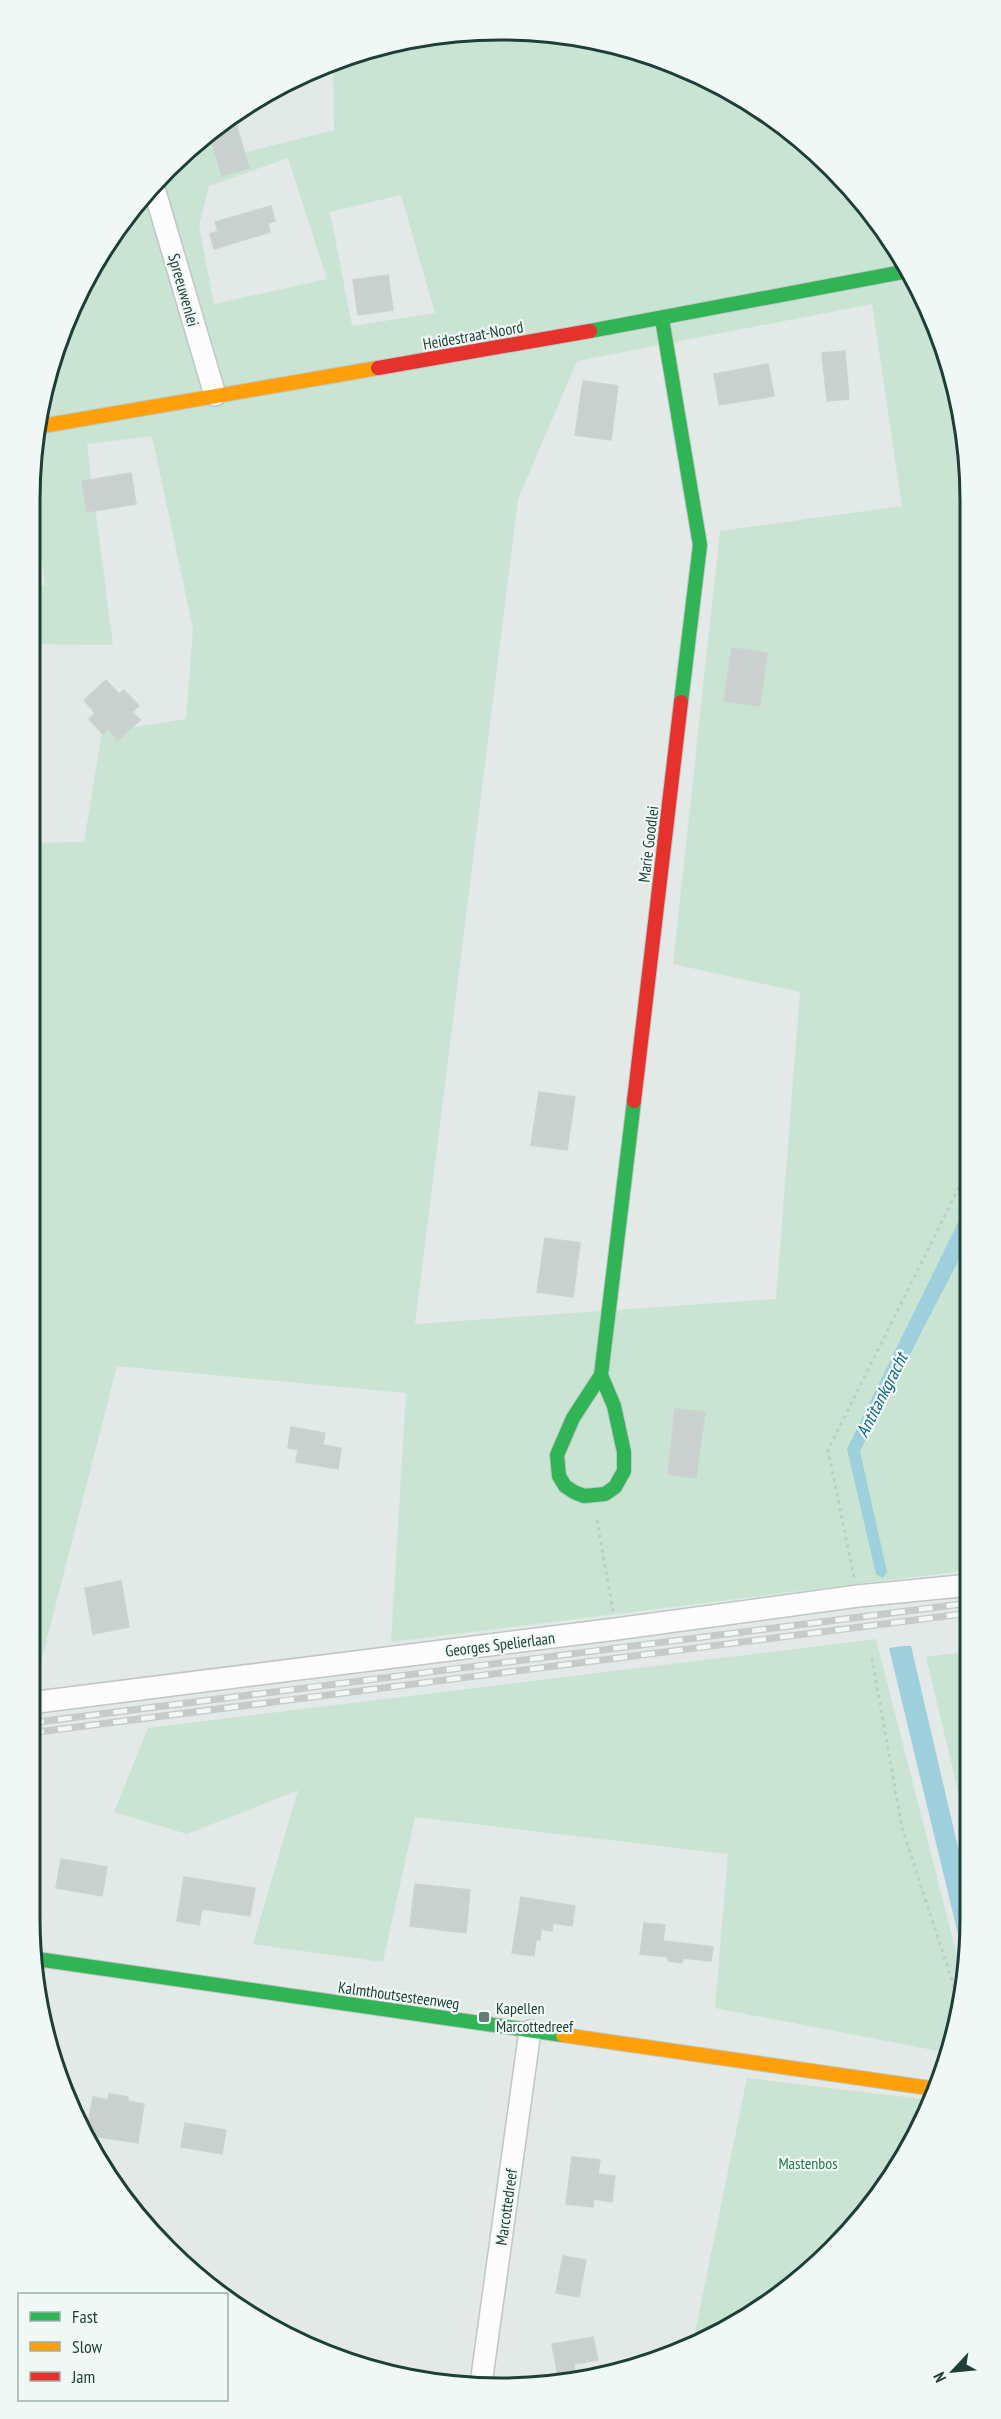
<svg xmlns="http://www.w3.org/2000/svg" width="1001" height="2419" font-family="'PT Sans Narrow',sans-serif">
<rect width="100%" height="100%" fill="#e2e9e6"/>
<!-- green -->
<g fill="#c9e4d3" fill-rule="evenodd">
<path d="M476 31 562 34 651 55 762 109 854 191 923 293 967 439 970 1570 391 1642 406 1393 117 1366 40 1666 30 1668V843L84 842 102 732 186 719 193 629 152 436 87 444 113 645 30 644V586L45 585 31 494 55 350 93 266 147 191 214 127 217 126 230 156 334 130 333 72 283 84 292 79 378 46ZM288 158 327 279 214 304 199 226 209 186ZM401 195 435 313 352 326 330 212ZM872 304 902 506 720 531 673 964 800 992 776 1299 415 1324 518 499 577 361Z"/>
<polygon points="876,1639 962,1975 949,2053 715,2008 728,1854 415,1817 383,1962 253,1944 298,1790 187,1834 114,1812 148,1728"/>
<polygon points="970,1651 971,1845 926,1657"/>
<polygon points="747,2078 930,2100 874,2205 762,2310 692,2347"/>
</g>
<!-- water -->
<g fill="#9dcfdc">
<polygon points="969,1200 969,1240 860,1451 887,1572 883,1578 876,1574 847,1449"/>
<polygon points="902,1646 911,1646 971,1903 971,1918 964,1959 889,1648"/>
</g>
<!-- building -->
<g fill="#c9d0ce" stroke="#cbd2cf" stroke-width="1.5">
<polygon points="235,120 249,168 222,176 209,132 217,125"/>
<polygon points="271,206 275,221 268,223 270,232 214,249 210,234 218,231 215,222"/>
<polygon points="388,275 393,310 358,315 353,280"/>
<polygon points="845,351 849,399 827,401 822,353"/>
<polygon points="768,364 774,396 719,405 714,374"/>
<polygon points="583,381 618,386 611,440 575,435"/>
<polygon points="131,473 136,504 87,512 82,481"/>
<polygon points="732,648 767,653 760,706 724,701"/>
<polygon points="106,680 119,694 124,690 139,706 132,712 140,720 118,740 108,729 103,734 89,719 95,713 84,700"/>
<polygon points="539,1092 575,1097 567,1150 531,1145"/>
<polygon points="545,1238 580,1243 573,1297 537,1292"/>
<polygon points="675,1409 705,1412 696,1478 668,1474"/>
<polygon points="291,1427 325,1433 323,1445 341,1448 338,1469 296,1462 298,1450 288,1448"/>
<polygon points="121,1581 129,1627 93,1634 85,1588"/>
<polygon points="61,1859 107,1867 102,1896 56,1888"/>
<polygon points="184,1877 255,1888 250,1916 202,1909 199,1925 177,1921"/>
<polygon points="415,1884 470,1890 466,1933 410,1926"/>
<polygon points="521,1897 575,1906 572,1926 553,1923 552,1931 541,1929 540,1940 536,1940 534,1956 512,1953"/>
<polygon points="644,1923 665,1925 663,1941 713,1947 711,1961 683,1958 682,1963 668,1961 668,1957 640,1954"/>
<polygon points="109,2094 128,2097 128,2101 144,2104 138,2143 86,2135 93,2097 108,2100"/>
<polygon points="185,2123 226,2130 222,2154 181,2147"/>
<polygon points="572,2157 600,2160 598,2174 615,2176 612,2202 594,2199 593,2207 566,2204"/>
<polygon points="563,2256 586,2260 579,2297 556,2293"/>
<polygon points="593,2337 598,2360 574,2364 576,2380 559,2381 552,2344"/>
</g>
<g fill="none" stroke-linecap="round" stroke-linejoin="round">
<defs>
<g id="street">
<polyline points="153,185 215,395"/>
<polyline points="30,1703 616,1629 858,1596 970,1585"/>
<polyline points="481,2384 530,2031"/>
</g>
<g id="fast">
<polyline points="662,319 700,545 681,702"/>
<polyline points="590,331 908,271"/>
<polyline points="601,1375 614,1406 624,1452 624,1471 615,1487 605,1494 584,1496 574,1492 565,1486 559,1476 557,1455 573,1418 601,1375 634,1101"/>
<polyline points="37,1959 563,2035"/>
</g>
<g id="slow">
<polyline points="42,426 378,368"/>
<polyline points="563,2035 936,2089"/>
</g>
<g id="jam">
<polyline points="378,368 590,331"/>
<polyline points="634,1101 681,702"/>
</g>
</defs>
<!-- street casing -->
<use href="#street" stroke="#bfc6c3" stroke-width="24"/>
<!-- fast casing -->
<use href="#fast" stroke="#bdc7c4" stroke-width="16"/>
<!-- slow casing -->
<use href="#slow" stroke="#bdc7c4" stroke-width="16"/>
<!-- jam casing -->
<use href="#jam" stroke="#bdc7c4" stroke-width="16"/>
<!-- path -->
<g stroke="#bfcac6" stroke-width="3" stroke-dasharray="3 4.5" stroke-linecap="butt">
<polyline points="597,1520 613,1611"/>
<polyline points="854,1577 828,1450 969,1167"/>
<polyline points="872,1658 902,1828 958,1999"/>
</g>
<!-- street -->
<use href="#street" stroke="#fbfcfb" stroke-width="21"/>
<!-- fast -->
<use href="#fast" stroke="#30b455" stroke-width="14"/>
<!-- slow -->
<use href="#slow" stroke="#ff9f0a" stroke-width="14"/>
<!-- jam -->
<use href="#jam" stroke="#e5322d" stroke-width="14"/>
<defs>
<g id="rail">
<polyline points="30,1723 970,1603"/>
<polyline points="30,1733 970,1613"/>
</g>
</defs>
<!-- rail casing -->
<use href="#rail" stroke="#c6cac9" stroke-width="7"/>
<!-- rail -->
<use href="#rail" stroke="#f0f8f5" stroke-width="4.5" stroke-dasharray="14" stroke-linecap="butt"/>
</g>
<!-- markers -->
<rect fill="#637a75" stroke="#f0f8f5" stroke-width="2" x="478" y="2011" width="12" height="12" rx="3"/>
<g text-anchor="middle" stroke-width="4.5" stroke-linejoin="round" paint-order="stroke">
<!-- street labels -->
<g font-size="16" fill="#1e3e38" stroke="#f0f8f5">
<text transform="translate(184 290) rotate(74)" y="6">Spreeuwenlei</text>
<text transform="translate(473 335) rotate(-10)" y="6">Heidestraat-Noord</text>
<text transform="translate(648 844) rotate(-83)" y="6">Marie Goodlei</text>
<text transform="translate(500 1644) rotate(-7)" y="6">Georges Spelierlaan</text>
<text transform="translate(399 1995) rotate(8)" y="6">Kalmthoutsesteenweg</text>
<text transform="translate(506 2207) rotate(-82)" y="6">Marcottedreef</text>
</g>
<!-- poi labels -->
<g font-size="16" fill="#1e3e38" stroke="#f0f8f5" text-anchor="start">
<text x="496" y="2014">Kapellen<tspan x="496" dy="18">Marcottedreef</tspan></text>
</g>
<!-- park labels -->
<g font-size="16" fill="#237a4c" stroke="#f0f8f5">
<text x="808" y="2169">Mastenbos</text>
</g>
<!-- water labels -->
<g font-size="18" font-style="italic" fill="#116581" stroke="#f0f8f5">
<text transform="translate(882 1395) rotate(-63)" y="6">Antitankgracht</text>
</g>
</g>
<!-- crop -->
<path d="M0 0H1001V2419H0ZM500 40H500A460 460 0 0 1 960 500V1918A460 460 0 0 1 500 2378H500A460 460 0 0 1 40 1918V500A460 460 0 0 1 500 40Z" fill="#f0f8f5" fill-rule="evenodd"/>
<path fill="none" stroke="#1e3e38" stroke-width="3" d="M500 40H500A460 460 0 0 1 960 500V1918A460 460 0 0 1 500 2378H500A460 460 0 0 1 40 1918V500A460 460 0 0 1 500 40Z"/>
<!-- legend -->
<rect x="18" y="2293" width="210" height="108" fill="#f0f8f5" stroke="#9caea9" stroke-width="1.5"/>
<rect x="30" y="2312" width="30" height="9" fill="#30b455" stroke="#9caea9" stroke-width="1.5"/>
<text x="72" y="2323" font-size="18" fill="#1e3e38">Fast</text>
<rect x="30" y="2342" width="30" height="9" fill="#ff9f0a" stroke="#9caea9" stroke-width="1.5"/>
<text x="72" y="2353" font-size="18" fill="#1e3e38">Slow</text>
<rect x="30" y="2372" width="30" height="9" fill="#e5322d" stroke="#9caea9" stroke-width="1.5"/>
<text x="72" y="2383" font-size="18" fill="#1e3e38">Jam</text>
<!-- north arrow -->
<g transform="translate(953 2371) rotate(244)" stroke="#f0f8f5" stroke-width="4.5" paint-order="stroke">
<path d="M0-4.5L10 22L0 15L-10 22Z" fill="#1e3e38"/>
<text y="-9" font-size="16" font-weight="bold" text-anchor="middle" fill="#1e3e38">N</text>
</g>
</svg>
